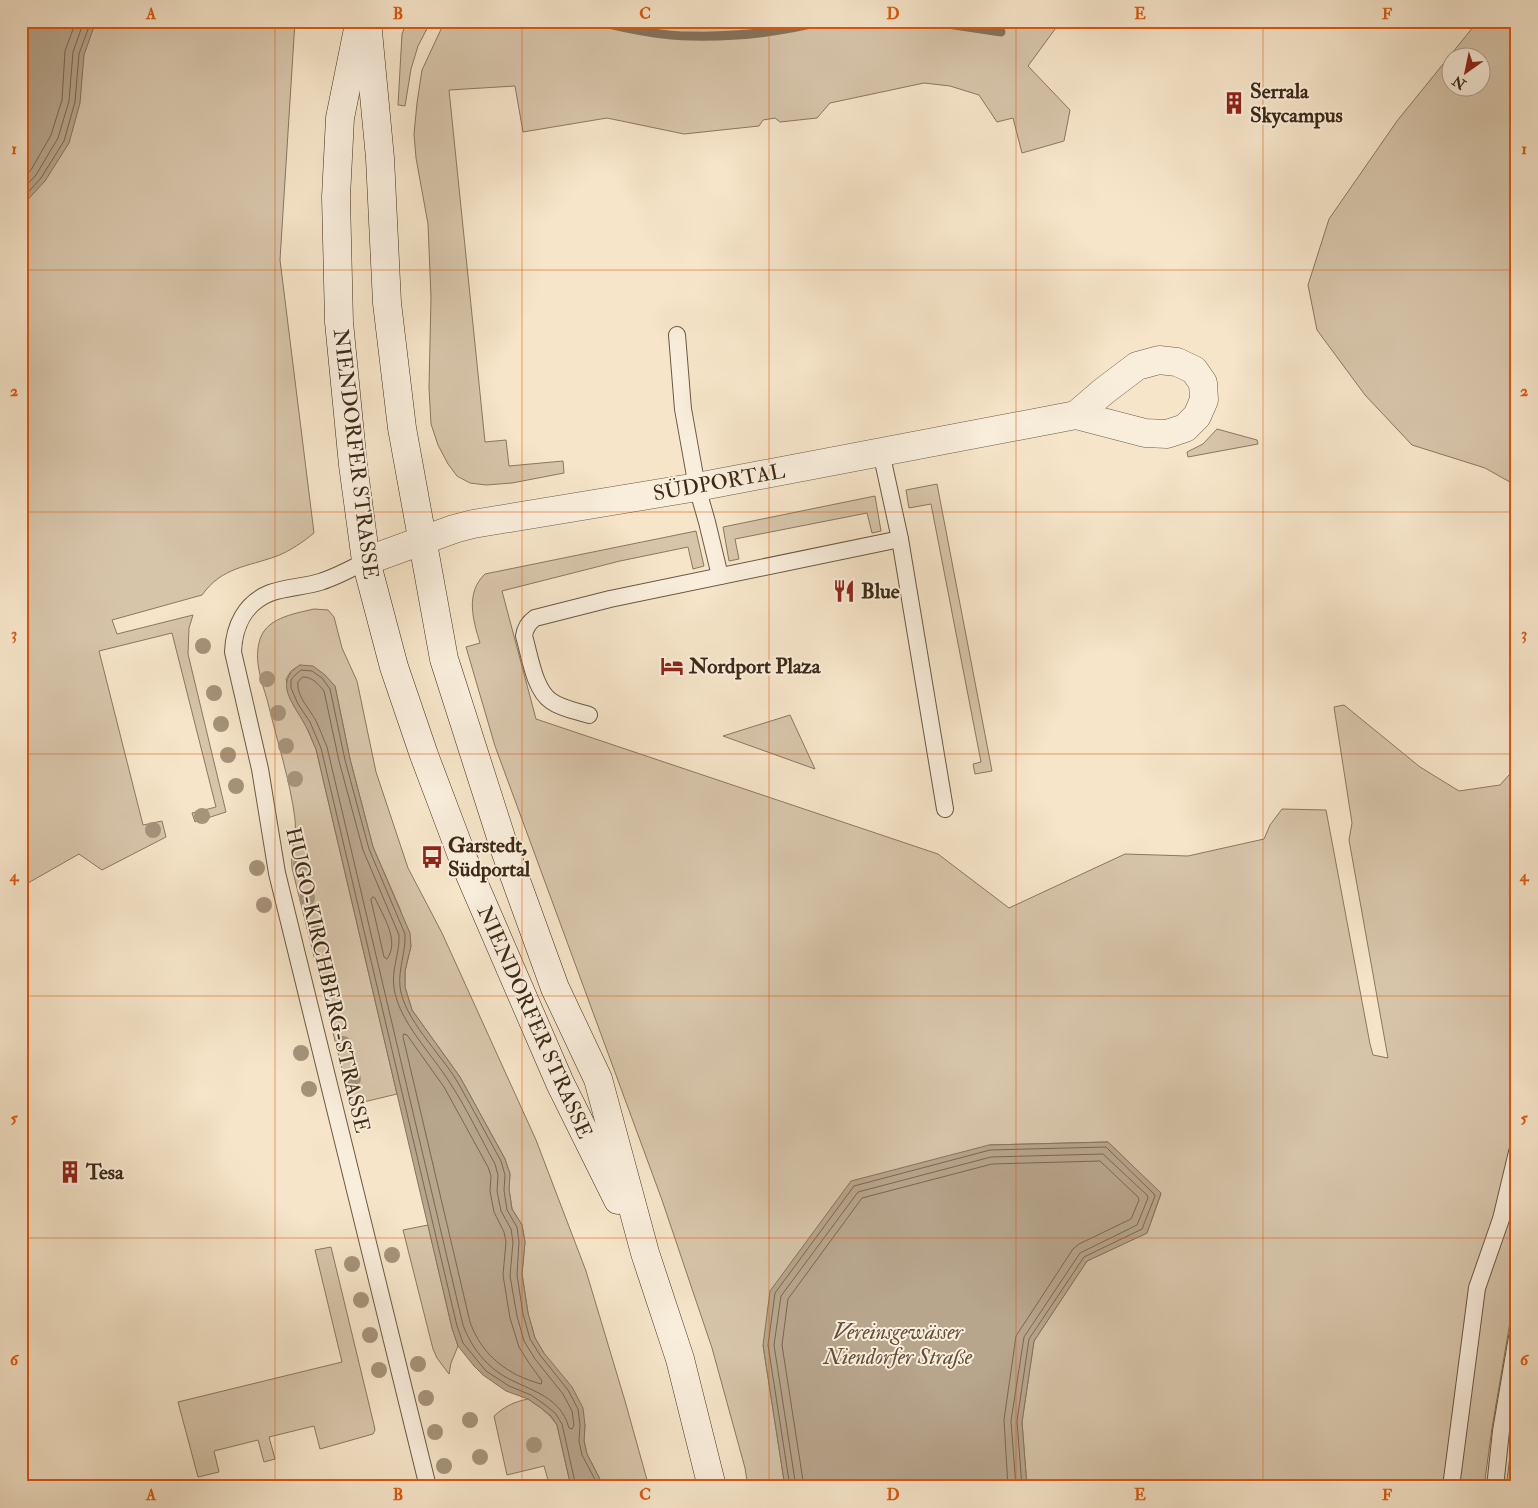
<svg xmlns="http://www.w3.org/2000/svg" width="1538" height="1508" font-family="'IM FELL Double Pica',serif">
<rect width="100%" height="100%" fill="#f6e5c9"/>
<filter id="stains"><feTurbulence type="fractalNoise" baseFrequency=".004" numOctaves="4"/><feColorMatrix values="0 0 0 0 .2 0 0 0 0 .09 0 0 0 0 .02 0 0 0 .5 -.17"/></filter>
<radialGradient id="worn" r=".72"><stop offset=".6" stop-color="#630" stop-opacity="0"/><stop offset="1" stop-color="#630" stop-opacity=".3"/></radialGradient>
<!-- green -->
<g fill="#d7c5aa" stroke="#8a7760" fill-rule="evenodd">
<path d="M21 21H295L280 260 314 533C303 542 290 551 277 556 247 567 222 567 202 595L112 620 117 634 193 615 189 628 188 654 226 812 195 822 192 813 216 807 172 633 99 651 143 825 162 821 166 837 102 870 79 854 21 887Z"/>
<polygon points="412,21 431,21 418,46 411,69 405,106 398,105 402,34 405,26"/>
<polygon points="433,21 1061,21 1028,66 1070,110 1064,141 1022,153 1013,118 997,122 979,95 950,86 924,83 830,103 817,118 780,122 775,118 763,120 759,126 684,134 607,118 523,132 515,86 449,90 485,442 506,440 509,466 563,461 564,473 512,483 486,485 470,483 457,476 448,464 438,445 431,424 429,388 431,297 428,224 416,158 414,134 417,103 422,70 443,25"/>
<path d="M1478 21H1517V486L1485 468 1412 445 1365 395 1317 330 1308 285 1329 219 1397 121ZM1450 58H1480V88H1450Z"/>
<polygon points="1217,429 1257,440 1258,444 1188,457 1187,452 1203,444"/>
<polygon points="937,484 992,771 975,774 973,764 981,762 931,504 909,508 906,490"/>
<polygon points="875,496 881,531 872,533 867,513 735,539 739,559 729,561 723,527"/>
<path d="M696 531 704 566 693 569 688 547 620 561 502 591 536 719 938 854 1009 908 1125 854 1188 856 1264 839 1270 825 1282 809 1326 810 1370 1044 1373 1055 1388 1058 1349 840 1352 823 1334 707 1344 705 1420 767 1459 791 1500 785 1517 766V1281L1492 1428 1484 1487H1027L1022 1422 1034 1341 1087 1261 1147 1233 1161 1194 1108 1142 989 1145 763 1345 785 1487H748L745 1468 712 1348 662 1200 495 746 466 647 480 643C473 620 465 593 485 574Z"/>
<path d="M314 609 328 610 334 617 342 648 357 681 376 772 408 868 442 933 536 1140 586 1271 625 1401 649 1487H604L587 1454 584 1441 585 1425 535 1338 528 1313 522 1274 525 1242 522 1225 512 1209 509 1189 510 1174 505 1159 460 1077 412 1010 405 987V971L411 946 400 909 373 847 350 759 335 686 300 665 291 671 286 679 294 706 305 724 316 749 397 1094 351 1105 292 868C290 850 297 835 295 819 290 780 277 741 268 703 263 685 254 663 259 643 264 618 293 614 314 609Z"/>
<polygon points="790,715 815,769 723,736"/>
<polygon points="428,1225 452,1328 458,1346 451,1363 449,1374 437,1358 433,1349 403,1230"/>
<polygon points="331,1247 374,1425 375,1430 373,1434 320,1449 314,1426 269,1437 275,1459 264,1462 258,1440 214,1451 219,1472 198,1477 178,1402 342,1362 315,1250"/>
<path d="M528 1399 541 1408 550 1416 557 1425 571 1487H550L544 1466 507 1475 494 1416C505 1406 514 1402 528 1399Z"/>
<polygon points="1517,1403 1517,1487 1506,1487"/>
</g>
<!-- water -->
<g fill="#b7a58c" stroke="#86735c">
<polygon points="31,21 96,21 84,55 80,103 69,143 45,181 21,207 21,32"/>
<path d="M300 665 313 666 325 675 335 686 350 759 373 847 410 933 411 946 405 971V987L412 1010 460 1077 505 1159 510 1174 509 1189 512 1209 522 1225 525 1242 522 1274 528 1313 535 1338 544 1353 572 1387 583 1408 585 1425 584 1441 587 1454 604 1487H571L557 1425 551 1416 541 1408 528 1399 506 1391 483 1375 474 1366 458 1346 452 1328 316 749C312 741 309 731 304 723 293 703 273 682 300 665Z"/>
<polygon points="1108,1142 1161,1193 1147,1233 1087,1261 1034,1341 1022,1422 1027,1487 785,1487 763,1345 770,1291 851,1181 989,1145"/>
</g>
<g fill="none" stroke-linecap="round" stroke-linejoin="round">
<!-- shore -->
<g stroke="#7a6750" stroke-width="1">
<polyline points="21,180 31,170 51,135 62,100 65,51 76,21"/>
<polyline points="21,191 36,175 58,138 69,101 73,52 84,21"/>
<polyline points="21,200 41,178 64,141 75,102 79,54 91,21"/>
<path d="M303 677C313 677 318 684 324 691L339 761 363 850 399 935C400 953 391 970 394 988 399 1022 432 1054 450 1083 467 1109 480 1137 495 1164L498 1175 497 1191 501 1211 511 1229 513 1242 510 1276 517 1316 524 1341 535 1359 563 1394 572 1411 574 1425 572 1429 569 1428C560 1393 524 1390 499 1373 482 1361 470 1344 463 1325L327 747C323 738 320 729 316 721 310 709 296 696 298 682Z"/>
<path d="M373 897 375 898C383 916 400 941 387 959L384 957 371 900Z"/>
<path d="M404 1034 407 1035 444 1087 488 1167 491 1176 490 1191 494 1212 504 1232 506 1242 503 1275 510 1318 519 1347 529 1363 542 1381 541 1384C508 1375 482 1356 470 1322L403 1037Z"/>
<path d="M576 1487 562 1424 555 1413 544 1404 531 1395 509 1386 486 1371 463 1343 457 1326 321 748 310 722 298 704 291 688V680L295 675 301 670 312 671 322 678 330 689 345 760 369 849 405 934C406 952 398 969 400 987 404 1019 440 1053 457 1081 472 1107 486 1134 501 1161L505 1175 504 1190 507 1210 517 1227 519 1242 517 1275 523 1314 530 1339 540 1355 568 1390 578 1409 580 1425 579 1441 582 1455 599 1487"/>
<polyline points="790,1487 768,1345 775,1293 854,1186 990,1150 1106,1147 1154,1194 1155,1196 1142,1229 1084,1257 1029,1339 1017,1421 1022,1487"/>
<polyline points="796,1487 774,1345 781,1296 858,1192 991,1157 1103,1154 1147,1195 1148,1198 1137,1225 1080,1253 1024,1337 1011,1421 1016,1487"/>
<polyline points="804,1487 782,1345 788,1299 862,1198 992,1164 1100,1161 1138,1197 1139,1200 1131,1219 1079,1244 1073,1249 1016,1336 1004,1420 1008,1487"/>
</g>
<!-- stream -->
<g stroke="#86735c" stroke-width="9">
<path d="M596 21C627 29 659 36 691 36 735 37 781 32 824 21"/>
<polyline points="928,21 1001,32"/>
</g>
<defs>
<g id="lane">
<polyline points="677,335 683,409 697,487 707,522 720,576"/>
<polyline points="881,452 900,539 945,809"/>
<path d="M366 561C351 569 336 577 320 582 304 587 286 587 270 593 245 603 234 626 233 652L260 769 277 873 428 1487"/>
<path d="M589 715C577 711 562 709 551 701 534 689 530 656 524 636 525 628 528 623 535 618L610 599 900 539"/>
<polyline points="1451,1487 1477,1288 1501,1219 1517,1152"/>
<polyline points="1495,1487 1501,1431 1517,1337"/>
</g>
<polyline id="street" points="366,561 454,529 473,524 697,487 1076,415 1145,433 1167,434 1185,428 1197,416 1204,400 1203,383 1194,370 1177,362 1159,360 1137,366 1104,391 1076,415"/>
<g id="secondary">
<polyline points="367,21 380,158 387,303 402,428 444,659 506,853 555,988 598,1079 645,1253 680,1359 712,1487"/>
<polyline points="359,24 340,118 336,197 339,322 353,465 366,561 394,667 424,755 464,861 560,1083 618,1200"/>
</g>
</defs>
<!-- lane casing -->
<use href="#lane" stroke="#6b5842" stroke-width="18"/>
<!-- street casing -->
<use href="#street" stroke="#6b5842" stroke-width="29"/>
<!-- secondary casing -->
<use href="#secondary" stroke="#3d2915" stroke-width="29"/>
<!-- lane -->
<use href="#lane" stroke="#f9eedc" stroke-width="16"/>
<!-- street -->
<use href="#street" stroke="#f9eedc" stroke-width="28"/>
<!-- secondary -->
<use href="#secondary" stroke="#f9eedc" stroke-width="28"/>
</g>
<!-- trees -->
<g fill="#a6937a">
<circle cx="203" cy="646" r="8"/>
<circle cx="267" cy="679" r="8"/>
<circle cx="214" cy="693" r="8"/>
<circle cx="278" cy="713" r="8"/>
<circle cx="221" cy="724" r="8"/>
<circle cx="286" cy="746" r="8"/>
<circle cx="228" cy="755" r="8"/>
<circle cx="295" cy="779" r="8"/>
<circle cx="236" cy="786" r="8"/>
<circle cx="202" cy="816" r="8"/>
<circle cx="153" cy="830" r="8"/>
<circle cx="301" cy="864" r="8"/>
<circle cx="257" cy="868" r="8"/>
<circle cx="307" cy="898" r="8"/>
<circle cx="264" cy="905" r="8"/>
<circle cx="317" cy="933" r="8"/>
<circle cx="343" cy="1044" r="8"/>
<circle cx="301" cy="1053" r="8"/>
<circle cx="353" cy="1079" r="8"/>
<circle cx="309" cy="1089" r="8"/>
<circle cx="392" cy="1255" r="8"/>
<circle cx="352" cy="1264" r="8"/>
<circle cx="361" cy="1300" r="8"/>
<circle cx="370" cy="1335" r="8"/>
<circle cx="418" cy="1364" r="8"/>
<circle cx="379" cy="1370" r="8"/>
<circle cx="426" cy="1398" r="8"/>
<circle cx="470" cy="1420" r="8"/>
<circle cx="435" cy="1432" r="8"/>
<circle cx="534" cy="1445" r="8"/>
<circle cx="480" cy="1457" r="8"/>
<circle cx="444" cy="1466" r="8"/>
</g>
<!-- grid -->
<path fill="none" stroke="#df570c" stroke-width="1" stroke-opacity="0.55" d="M275 21V1487M522 21V1487M769 21V1487M1016 21V1487M1263 21V1487M21 270H1517M21 512H1517M21 754H1517M21 996H1517M21 1238H1517"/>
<!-- icons -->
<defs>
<symbol id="building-bare" viewBox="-9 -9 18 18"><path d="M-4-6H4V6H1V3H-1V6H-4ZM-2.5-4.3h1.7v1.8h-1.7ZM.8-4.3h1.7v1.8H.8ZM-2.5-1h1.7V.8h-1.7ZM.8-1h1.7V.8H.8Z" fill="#8f2418" stroke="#f9eedc" stroke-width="2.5" paint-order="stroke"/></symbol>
<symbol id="restaurant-bare" viewBox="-9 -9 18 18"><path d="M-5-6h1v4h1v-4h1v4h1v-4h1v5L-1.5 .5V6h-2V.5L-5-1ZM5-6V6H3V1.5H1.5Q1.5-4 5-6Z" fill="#8f2418" stroke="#f9eedc" stroke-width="2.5" paint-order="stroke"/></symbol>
<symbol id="hotel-bare" viewBox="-9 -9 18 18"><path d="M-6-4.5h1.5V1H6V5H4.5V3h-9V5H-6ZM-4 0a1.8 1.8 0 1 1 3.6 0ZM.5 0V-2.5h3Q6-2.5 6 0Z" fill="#8f2418" stroke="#f9eedc" stroke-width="2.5" paint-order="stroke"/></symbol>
<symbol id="bus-bare" viewBox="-9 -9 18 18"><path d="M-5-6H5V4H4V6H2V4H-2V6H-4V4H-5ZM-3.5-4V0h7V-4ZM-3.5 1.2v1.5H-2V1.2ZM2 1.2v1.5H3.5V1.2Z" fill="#8f2418" stroke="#f9eedc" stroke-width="2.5" paint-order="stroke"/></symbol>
</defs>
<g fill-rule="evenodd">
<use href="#building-bare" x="1218" y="87" width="32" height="32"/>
<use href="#restaurant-bare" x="828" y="575" width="32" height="32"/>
<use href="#hotel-bare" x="656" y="650" width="32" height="32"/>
<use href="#bus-bare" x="416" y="841" width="32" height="32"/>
<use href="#building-bare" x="54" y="1156" width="32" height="32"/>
</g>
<g text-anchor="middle" stroke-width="4" stroke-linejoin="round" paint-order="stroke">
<!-- poi labels -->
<g font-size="21" font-weight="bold" fill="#3d2915" stroke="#f9eedc" text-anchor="start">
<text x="1250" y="98">Serrala<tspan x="1250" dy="24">Skycampus</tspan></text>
<text x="861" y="598">Blue</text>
<text x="689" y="673">Nordport Plaza</text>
<text x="448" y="852">Garstedt,<tspan x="448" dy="24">Südportal</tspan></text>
<text x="86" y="1179">Tesa</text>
</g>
<!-- street labels -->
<g font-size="21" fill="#3d2915" stroke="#f9eedc">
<text transform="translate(356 454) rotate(83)" y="7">NIENDORFER STRASSE</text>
<text transform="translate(719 482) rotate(-10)" y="7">SÜDPORTAL</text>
<text transform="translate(328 980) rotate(77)" y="7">HUGO-KIRCHBERG-STRASSE</text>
<text transform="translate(535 1022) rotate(66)" y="7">NIENDORFER STRASSE</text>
</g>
<!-- water labels -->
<g font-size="22" font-style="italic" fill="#624e39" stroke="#f9eedc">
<text x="898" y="1339">Vereinsgewässer<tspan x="898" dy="25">Niendorfer Straße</tspan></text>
</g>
</g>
<!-- margin -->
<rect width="1538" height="1508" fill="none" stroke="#f6e5c9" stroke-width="55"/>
<!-- north arrow -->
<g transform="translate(1466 72) rotate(213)"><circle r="24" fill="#f9eedc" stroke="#ae9f8c"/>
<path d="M0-4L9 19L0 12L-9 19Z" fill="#8f2418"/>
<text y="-8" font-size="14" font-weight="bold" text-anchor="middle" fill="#3d2915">N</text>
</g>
<rect x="28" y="28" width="1482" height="1452" fill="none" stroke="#df570c" stroke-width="2"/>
<g font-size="16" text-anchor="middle" font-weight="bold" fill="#df570c">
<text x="151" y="19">A</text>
<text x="398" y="19">B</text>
<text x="645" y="19">C</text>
<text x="893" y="19">D</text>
<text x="1140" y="19">E</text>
<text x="1387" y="19">F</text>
<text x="14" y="154">1</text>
<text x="1524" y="154">1</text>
<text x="14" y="396">2</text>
<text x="1524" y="396">2</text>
<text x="14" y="639">3</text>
<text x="1524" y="639">3</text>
<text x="14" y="881">4</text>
<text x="1524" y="881">4</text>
<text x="14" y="1123">5</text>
<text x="1524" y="1123">5</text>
<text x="14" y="1365">6</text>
<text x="1524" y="1365">6</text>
<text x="151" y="1500">A</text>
<text x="398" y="1500">B</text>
<text x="645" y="1500">C</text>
<text x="893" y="1500">D</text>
<text x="1140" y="1500">E</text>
<text x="1387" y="1500">F</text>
</g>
<rect width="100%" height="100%" filter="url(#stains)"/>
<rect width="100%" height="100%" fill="url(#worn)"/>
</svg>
